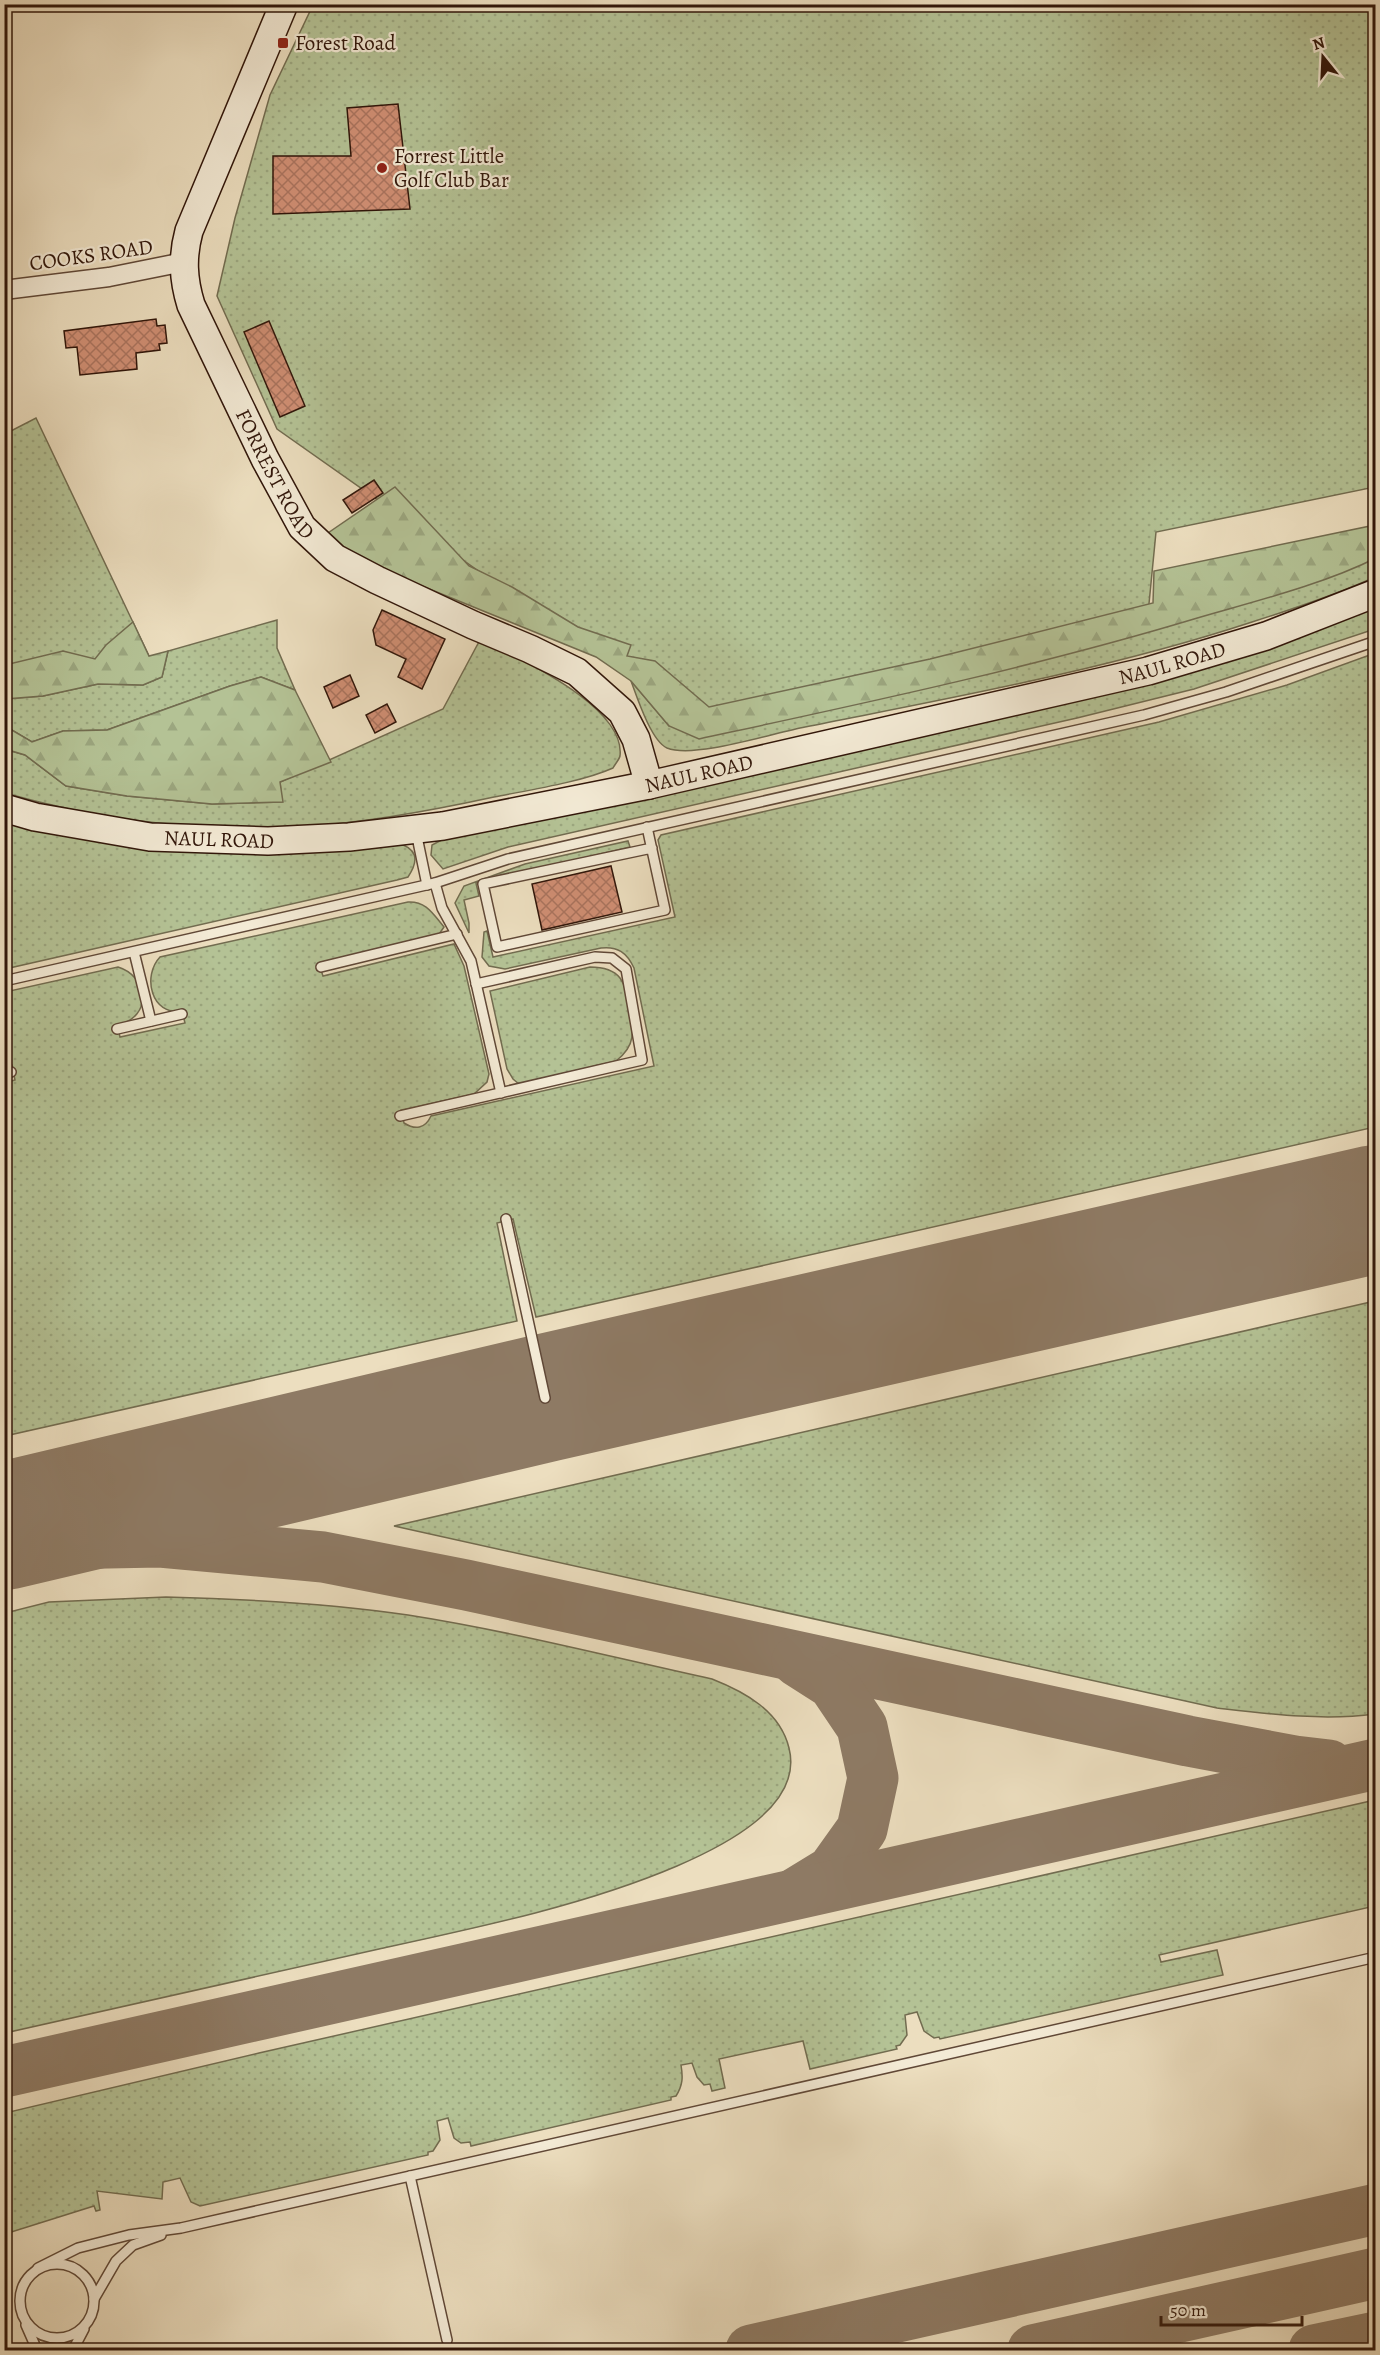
<svg xmlns="http://www.w3.org/2000/svg" width="1380" height="2355" font-family="Alegreya,serif">
<defs>
<pattern id="green-dots" width="8" height="8" patternUnits="userSpaceOnUse" patternTransform="scale(1.5)"><rect width="8" height="8" fill="#b4c295"/><path d="M2 2h.1M6 6h.1" fill="none" stroke="#9ba67f" stroke-width="1.8" stroke-linecap="round"/></pattern>
<pattern id="forest-firs" width="22" height="20" patternUnits="userSpaceOnUse" patternTransform="scale(1.5)"><rect width="22" height="20" fill="#b4c295"/><path d="M5 1l3.5 6h-7zM16 11l3.5 6h-7z" fill="#9ba67f"/></pattern>
<pattern id="building-cross-hatch" width="8" height="8" patternUnits="userSpaceOnUse" patternTransform="scale(1.5)"><rect width="8" height="8" fill="#cf8e73"/><path d="M0 0l8 8M0 8l8-8" fill="none" stroke="#a9735d"/></pattern>
</defs>
<rect width="100%" height="100%" fill="#ecdebf"/>
<filter id="stains"><feTurbulence type="fractalNoise" baseFrequency=".00333" numOctaves="4"/><feColorMatrix values="0 0 0 0 .2 0 0 0 0 .09 0 0 0 0 .02 0 0 0 .5 -.17"/></filter>
<radialGradient id="worn" r=".72"><stop offset=".6" stop-color="#630" stop-opacity="0"/><stop offset="1" stop-color="#630" stop-opacity=".3"/></radialGradient>
<!-- green -->
<g fill="url(#green-dots)" stroke="#726c50" stroke-width="1.5">
<polygon points="313,5 1375,5 1375,487 1156,532 1148,614 706,713 480,572 277,429 217,296 235,218 270,95"/>
<polygon points="36,418 149,656 5,672 5,434"/>
<path d="M1375 558V577C1336 595 1293 609 1252 622 1106 670 955 697 805 727 773 733 695 759 667 748 651 741 637 697 631 681L669 726 1295 589Z"/>
<polygon points="1375,602 1375,629 1194,689 1077,718 508,847 443,869 431,855 432,845 453,834"/>
<polygon points="277,620 277,648 295,690 261,677 230,686 107,730 63,731 32,742 5,726 5,699 43,696 98,684 143,685 162,677 168,651"/>
<path d="M481 638C517 658 626 706 620 756 619 760 615 764 613 768 582 782 529 790 494 797 434 810 372 822 310 826 208 833 103 821 5 793L4 749 25 755 66 786 127 796 212 804 282 802 280 782 443 709Z"/>
<path d="M1375 653V1127L536 1317 513 1219 497 1223 517 1321 5 1436 4 1083 15 1080 12 1065 5 1066V992L118 967C148 976 154 1017 117 1025L120 1037 185 1023 182 1011C151 1016 142 976 160 957L408 902C426 901 433 914 444 927L437 937 320 967 323 976 454 944 464 966 489 1074 487 1082 474 1094 401 1110 404 1123C415 1130 425 1129 431 1116L654 1066 634 968C627 953 618 946 601 948L505 969 489 966 482 957 484 932 487 931 493 957 675 917 658 840 661 835 1159 722 1287 685Z"/>
<path d="M4 819 395 842C417 848 420 859 408 877L397 880 5 969Z"/>
<polygon points="628,841 630,847 476,883 479,896 464,900 469,923 469,933 455,903 464,886 525,864"/>
<path d="M590 967C601 967 613 969 620 978 626 986 627 996 628 1005 633 1029 638 1044 616 1061L519 1084 513 1079 507 1069 490 991Z"/>
<path d="M1375 1301V1714C1323 1721 1269 1714 1217 1708L394 1526Z"/>
<path d="M166 1597C247 1599 328 1603 408 1615 510 1631 611 1657 712 1679 745 1692 780 1711 789 1748 804 1807 721 1847 677 1866 586 1905 476 1928 379 1949 254 1977 129 2005 5 2033V1613L49 1602Z"/>
<path d="M1375 1800V1906L1159 1955 1161 1962 1217 1950 1223 1975 940 2039 939 2037 934 2038 924 2031 917 2012 905 2015 907 2035 900 2045 896 2046 897 2049 810 2069 803 2041 719 2059 725 2088 712 2091 710 2084 704 2085 697 2077 692 2063 681 2065C683 2077 683 2085 676 2096L671 2097V2100L471 2146 470 2142 461 2143 454 2138 448 2118 437 2121 440 2140 433 2151 428 2152V2155L200 2206 191 2202 180 2178 163 2182 162 2199 97 2191 100 2210 96 2211 94 2206 5 2234V2113L259 2053Z"/>
</g>
<!-- forest -->
<g fill="url(#forest-firs)" stroke="#726c50" stroke-width="1.5">
<path d="M395 487 469 566 512 587 578 627 631 645 627 656 655 661 709 707 930 659 1153 603 1154 571 1375 525 1376 558C1322 585 1252 602 1194 619 1031 668 865 703 699 739L669 726 631 681 596 657 390 573 343 551 325 535Z"/>
<polygon points="133,622 149,656 168,651 162,677 143,685 98,684 43,696 5,699 5,665 63,651 95,659 106,645"/>
<polygon points="261,677 295,690 331,762 280,782 283,802 212,804 127,796 66,786 25,755 5,749 5,726 32,742 63,731 107,730 230,686"/>
</g>
<g fill="none" stroke-linecap="round" stroke-linejoin="round">
<!-- taxiway -->
<g stroke="#8e7a64" stroke-width="51">
<polyline points="4,1545 160,1542 323,1557 466,1585 1188,1741 1295,1761 1329,1765"/>
<polyline points="796,1893 832,1871 862,1829 873,1778 862,1727 833,1684 797,1661"/>
<polyline points="4,2072 1376,1764"/>
<polyline points="751,2350 1376,2209"/>
<polyline points="1033,2350 1376,2273"/>
<polyline points="1314,2350 1376,2337"/>
</g>
<!-- runway -->
<polyline stroke="#8e7a64" stroke-width="128" points="4,1526 545,1398 1376,1209"/>
</g>
<!-- building -->
<g fill="url(#building-cross-hatch)" stroke="#31160a" stroke-width="1.5">
<polygon points="398,104 410,209 273,214 273,156 351,156 347,108"/>
<polygon points="156,319 157,326 165,325 167,343 159,344 160,350 136,353 137,369 80,375 77,347 66,348 64,331"/>
<polygon points="269,321 305,406 280,417 244,332"/>
<polygon points="374,480 383,493 352,513 343,500"/>
<polygon points="382,610 445,639 422,689 398,677 406,659 376,645 373,630"/>
<polygon points="350,675 359,696 333,708 324,687"/>
<polygon points="387,704 396,722 375,733 366,715"/>
<polygon points="611,866 622,912 542,930 532,884"/>
</g>
<g fill="none" stroke-linecap="round" stroke-linejoin="round">
<defs>
<g id="lane">
<polyline points="647,827 665,910 497,947 483,884 652,848"/>
<polyline points="416,832 427,885"/>
<polyline points="435,883 442,908 471,961 501,1093"/>
<polyline points="134,952 151,1021"/>
<polyline points="321,967 457,934"/>
<polyline points="4,981 435,883 508,859 1144,715 1226,692 1376,641"/>
<polyline points="117,1029 182,1014"/>
<polyline points="4,1074 11,1072"/>
<polyline points="400,1116 642,1060 626,969 612,958 595,957 476,984"/>
<polyline points="506,1219 545,1398"/>
<polyline points="410,2176 447,2340"/>
<circle cx="57" cy="2301" r="37"/>
<polyline points="38,2268 78,2248 129,2235 181,2228 1376,1957"/>
<polyline points="94,2299 116,2261 133,2245 161,2235"/>
<polyline points="26,2325 37,2350"/>
<polyline points="73,2350 84,2329"/>
</g>
<polyline id="street" points="4,290 109,277 184,262"/>
<g id="secondary">
<path id="s1" d="M284 4 189 231C182 257 183 279 191 305L265 459 302 527 335 558 377 580 473 625 530 649 577 672 622 712 636 739 649 785"/>
<path id="s2" d="M4 808 35 817 150 837 268 841 349 837 443 826 649 785 1148 671 1266 636 1376 593"/>
</g>
</defs>
<!-- lane casing -->
<use href="#lane" stroke="#604837" stroke-width="12"/>
<!-- street casing -->
<use href="#street" stroke="#604837" stroke-width="21"/>
<!-- secondary casing -->
<use href="#secondary" stroke="#31160a" stroke-width="30"/>
<!-- lane -->
<use href="#lane" stroke="#f3ead5" stroke-width="9"/>
<!-- street -->
<use href="#street" stroke="#f3ead5" stroke-width="18"/>
<!-- secondary -->
<use href="#secondary" stroke="#f3ead5" stroke-width="27"/>
</g>
<!-- markers -->
<g fill="#8f2418" stroke="#f3ead5" stroke-width="2">
<rect x="277" y="37" width="12" height="12" rx="3"/>
<circle cx="382" cy="168" r="6"/>
</g>
<g text-anchor="middle" stroke-width="4.5" stroke-linejoin="round" paint-order="stroke">
<!-- poi labels -->
<g font-size="21" fill="#31160a" stroke="#f3ead5" text-anchor="start">
<text x="295" y="50">Forest Road</text>
<text x="394" y="163">Forrest Little<tspan x="394" dy="24">Golf Club Bar</tspan></text>
</g>
<!-- street labels -->
<g font-size="21" fill="#31160a" stroke="#f3ead5">
<text transform="translate(91 255) rotate(-8)" y="7">COOKS ROAD</text>
<text dy="7" stroke="none"><textPath href="#s1" startOffset="510">FORREST ROAD</textPath></text>
<text dy="7" stroke="none"><textPath href="#s2" startOffset="1190">NAUL ROAD</textPath></text>
<text dy="7" stroke="none"><textPath href="#s2" startOffset="704">NAUL ROAD</textPath></text>
<text dy="7" stroke="none"><textPath href="#s2" startOffset="218">NAUL ROAD</textPath></text>
</g>
</g>
<!-- margin -->
<rect width="1380" height="2355" fill="none" stroke="#ecdebf" stroke-width="24"/>
<rect x="6" y="6" width="1368" height="2343" fill="none" stroke="#31160a" stroke-width="3"/>
<rect x="12" y="12" width="1356" height="2331" fill="none" stroke="#31160a" stroke-width="1.5"/>
<!-- north arrow -->
<g transform="translate(1323 57) rotate(342)" stroke="#f3ead5" stroke-width="4.5" paint-order="stroke">
<path d="M0-4.5L10 22L0 15L-10 22Z" fill="#31160a"/>
<text y="-9" font-size="16" font-weight="bold" text-anchor="middle" fill="#31160a">N</text>
</g>
<!-- scale -->
<path d="M1161 2316v9h141v-9" fill="none" stroke="#31160a" stroke-width="3"/>
<text x="1170" y="2316" font-size="18" fill="#31160a" stroke="#f3ead5" stroke-width="4.5" paint-order="stroke">50 m</text>
<rect width="100%" height="100%" filter="url(#stains)"/>
<rect width="100%" height="100%" fill="url(#worn)"/>
</svg>
